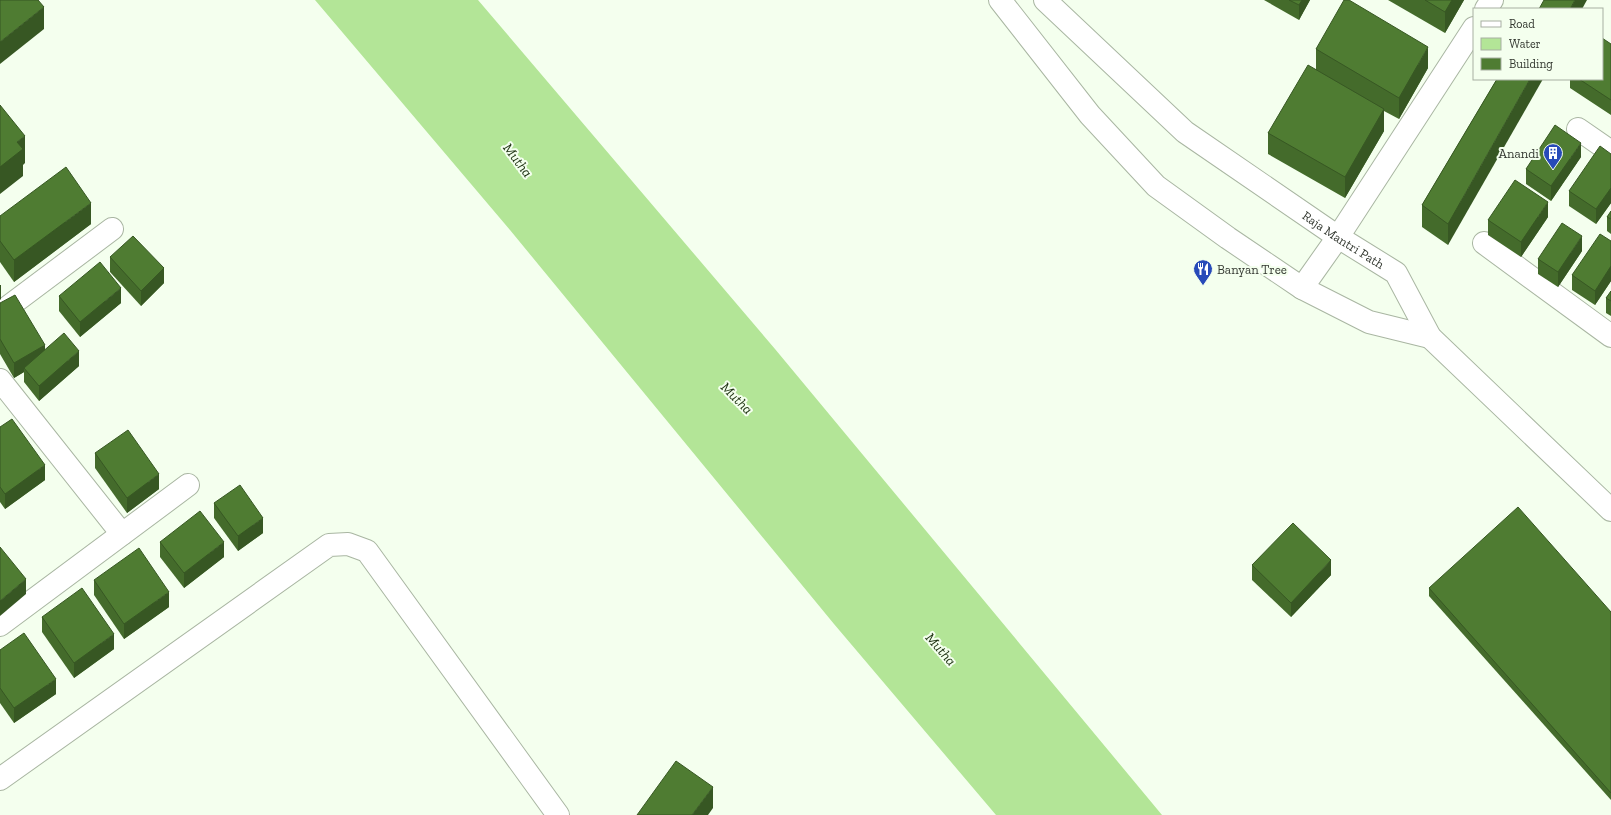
<svg xmlns="http://www.w3.org/2000/svg" width="1611" height="815" font-family="'Zilla Slab',serif">
<rect width="100%" height="100%" fill="#f4ffee"/>
<!-- water -->
<polygon fill="#b3e597" points="315,0 478,0 775,349 1162,815 996,815 834,624 510,230"/>
<g fill="none" stroke-linecap="round" stroke-linejoin="round">
<defs>
<g id="minor">
<polyline points="1486,9 1492,0"/>
<polyline points="1578,129 1611,152"/>
<polyline points="1484,243 1611,336"/>
<polyline points="1302,288 1338,237 1474,28"/>
<polyline points="0,313 112,229"/>
<polyline points="0,380 122,534"/>
<polyline points="0,625 188,485"/>
<polyline points="0,779 329,545 348,544 367,551 558,815"/>
</g>
<g id="major">
<polyline points="1000,0 1090,115 1156,186 1228,238 1302,288 1369,322 1430,337"/>
<path id="s1" d="M1045 0 1185 132 1338 237 1396 273 1430 337 1611 510"/>
</g>
</defs>
<!-- minor casing -->
<use href="#minor" stroke="#a9b6a2" stroke-width="24"/>
<!-- major casing -->
<use href="#major" stroke="#a9b6a2" stroke-width="24"/>
<!-- minor -->
<use href="#minor" stroke="#fff" stroke-width="22"/>
<!-- major -->
<use href="#major" stroke="#fff" stroke-width="22"/>
</g>
<!-- wall -->
<g fill="#446b2b">
<polygon points="1264,0 1310,0 1299,20"/>
<polygon points="1388,0 1464,0 1445,33"/>
<polygon points="1611,44 1611,115 1570,88 1570,79 1602,79"/>
<polygon points="1316,49 1428,68 1399,119 1384,111 1384,131 1345,198 1268,154 1268,133 1316,69"/>
<polygon points="1497,79 1448,245 1422,227 1422,205"/>
<polygon points="1611,154 1611,203 1596,224 1569,206 1569,191"/>
<polygon points="1581,157 1551,201 1526,184 1526,169"/>
<polygon points="1611,211 1611,234 1607,231 1607,217"/>
<polygon points="0,216 91,224 14,282 0,262"/>
<polygon points="1548,217 1521,257 1488,235 1488,220"/>
<polygon points="1611,241 1611,281 1595,305 1572,290 1572,275"/>
<polygon points="1582,251 1558,287 1538,274 1538,259"/>
<polygon points="110,257 164,283 141,306 110,272"/>
<polygon points="1611,291 1611,316 1606,313 1606,298"/>
<polygon points="59,296 121,303 80,337 59,311"/>
<polygon points="0,303 45,350 79,366 39,401 24,382 24,372 14,378 0,354"/>
<polygon points="0,427 45,480 5,509 0,502"/>
<polygon points="95,453 159,489 127,513 95,468"/>
<polygon points="214,503 263,533 238,551 214,518"/>
<polygon points="160,542 224,557 184,588 160,557"/>
<polygon points="1252,565 1331,575 1291,617 1252,580"/>
<polygon points="94,580 169,607 124,639 94,595"/>
<polygon points="1429,588 1611,612 1611,800 1429,596"/>
<polygon points="42,617 114,649 74,678 42,632"/>
<polygon points="0,650 56,694 14,723 0,703"/>
</g>
<!-- shaded-wall -->
<g fill="#375723">
<polygon points="1302,0 1310,0 1299,20 1299,5"/>
<polygon points="1452,0 1464,0 1445,33 1445,12"/>
<polygon points="1575,0 1587,0 1582,9 1570,9"/>
<polygon points="44,7 44,29 0,64 0,42"/>
<polygon points="1428,47 1428,68 1399,119 1399,98"/>
<polygon points="1530,79 1543,79 1448,245 1448,224"/>
<polygon points="1384,109 1384,131 1345,198 1345,177"/>
<polygon points="25,136 25,163 23,165 23,176 0,194 0,167 17,142"/>
<polygon points="1581,143 1581,157 1551,201 1551,186"/>
<polygon points="1611,188 1611,203 1596,224 1596,209"/>
<polygon points="1548,202 1548,217 1521,257 1521,242"/>
<polygon points="91,203 91,224 14,282 14,260"/>
<polygon points="1582,236 1582,251 1558,287 1558,272"/>
<polygon points="1611,266 1611,281 1595,305 1595,291"/>
<polygon points="164,268 164,283 141,306 141,291"/>
<polygon points="0,285 1,285 1,299 0,300"/>
<polygon points="121,288 121,303 80,337 80,322"/>
<polygon points="45,345 45,360 24,368 24,372 14,378 14,363"/>
<polygon points="79,351 79,366 39,401 39,386"/>
<polygon points="45,465 45,480 5,509 5,494"/>
<polygon points="159,474 159,489 127,513 127,498"/>
<polygon points="263,518 263,533 238,551 238,536"/>
<polygon points="224,542 224,557 184,588 184,573"/>
<polygon points="1331,560 1331,575 1291,617 1291,603"/>
<polygon points="26,579 26,594 0,616 0,601"/>
<polygon points="169,592 169,607 124,639 124,624"/>
<polygon points="114,634 114,649 74,678 74,663"/>
<polygon points="56,679 56,694 14,723 14,708"/>
<polygon points="713,787 713,808 708,815 692,815"/>
</g>
<!-- building -->
<g fill="#4f7c32" stroke="#375723">
<polygon points="0,0 38,0 44,7 0,42"/>
<polygon points="1289,0 1302,0 1299,5"/>
<polygon points="1344,0 1349,0 1428,47 1399,98 1316,49"/>
<polygon points="1425,0 1452,0 1445,12"/>
<polygon points="1544,0 1575,0 1570,9 1539,9"/>
<polygon points="1602,38 1611,44 1611,100 1579,79 1602,79"/>
<polygon points="1308,65 1384,109 1345,177 1268,133"/>
<polygon points="1497,79 1530,79 1448,224 1422,205"/>
<polygon points="0,105 25,136 17,142 23,149 0,167"/>
<polygon points="1555,125 1581,143 1551,186 1526,169"/>
<polygon points="1600,146 1611,154 1611,188 1596,209 1569,191"/>
<polygon points="66,167 91,203 14,260 0,241 0,216"/>
<polygon points="1515,180 1548,202 1521,242 1488,220"/>
<polygon points="1611,211 1611,219 1607,217"/>
<polygon points="1562,223 1582,236 1558,272 1538,259"/>
<polygon points="1600,234 1611,241 1611,266 1595,291 1572,275"/>
<polygon points="133,236 164,268 141,291 110,257"/>
<polygon points="100,262 121,288 80,322 59,296"/>
<polygon points="1611,291 1611,301 1606,298"/>
<polygon points="15,295 45,345 14,363 0,339 0,303"/>
<polygon points="64,333 79,351 39,386 24,368"/>
<polygon points="12,419 45,465 5,494 0,487 0,427"/>
<polygon points="128,430 159,474 127,498 95,453"/>
<polygon points="240,485 263,518 238,536 214,503"/>
<polygon points="1518,507 1611,612 1611,793 1429,588"/>
<polygon points="200,511 224,542 184,573 160,542"/>
<polygon points="1293,523 1331,560 1291,603 1252,565"/>
<polygon points="0,547 26,579 0,601"/>
<polygon points="139,548 169,592 124,624 94,580"/>
<polygon points="82,588 114,634 74,663 42,617"/>
<polygon points="24,633 56,679 14,708 0,688 0,650"/>
<polygon points="676,761 713,787 692,815 637,815"/>
</g>
<!-- icons -->
<defs>
<symbol id="building-pin" viewBox="-11 -11 22 30"><path d="M0 17L-7.5 6A9.5 9.5 0 1 1 7.5 6Z" fill="#274ab9" stroke="#f4ffee"/><path d="M-4-6H4V6H1V3H-1V6H-4ZM-2.5-4.3h1.7v1.8h-1.7ZM.8-4.3h1.7v1.8H.8ZM-2.5-1h1.7V.8h-1.7ZM.8-1h1.7V.8H.8Z" fill="#fff"/></symbol>
<symbol id="restaurant-pin" viewBox="-11 -11 22 30"><path d="M0 17L-7.5 6A9.5 9.5 0 1 1 7.5 6Z" fill="#274ab9" stroke="#f4ffee"/><path d="M-5-6h1v4h1v-4h1v4h1v-4h1v5L-1.5 .5V6h-2V.5L-5-1ZM5-6V6H3V1.5H1.5Q1.5-4 5-6Z" fill="#fff"/></symbol>
</defs>
<g fill-rule="evenodd">
<use href="#building-pin" x="1542" y="142" width="22" height="30"/>
<use href="#restaurant-pin" x="1192" y="258" width="22" height="30"/>
</g>
<g text-anchor="middle" stroke-width="4" stroke-linejoin="round" paint-order="stroke">
<!-- poi labels -->
<g font-size="13" fill="#333830" stroke="#f4ffee" text-anchor="end">
<text x="1539" y="158">Anandi</text>
<text x="1217" y="274" text-anchor="start">Banyan Tree</text>
</g>
<!-- street labels -->
<g font-size="13" fill="#333830" stroke="#f4ffee">
<text dy="5" stroke="none"><textPath href="#s1" startOffset="384">Raja Mantri Path</textPath></text>
</g>
<!-- water labels -->
<g font-size="14" font-style="italic" fill="#1c3010" stroke="#f4ffee">
<text transform="translate(518 160) rotate(53)" y="5">Mutha</text>
<text transform="translate(737 398) rotate(45)" y="5">Mutha</text>
<text transform="translate(941 649) rotate(49)" y="5">Mutha</text>
</g>
</g>
<!-- legend -->
<rect x="1473" y="8" width="130" height="72" fill="#f4ffee" stroke="#a7afa2"/>
<rect x="1481" y="21" width="20" height="6" fill="#ffffff" stroke="#a7afa2"/>
<text x="1509" y="28" font-size="12" fill="#333830">Road</text>
<rect x="1481" y="38" width="20" height="12" fill="#b3e597" stroke="#a7afa2"/>
<text x="1509" y="48" font-size="12" fill="#333830">Water</text>
<rect x="1481" y="58" width="20" height="12" fill="#4f7c32" stroke="#a7afa2"/>
<text x="1509" y="68" font-size="12" fill="#333830">Building</text>
</svg>
